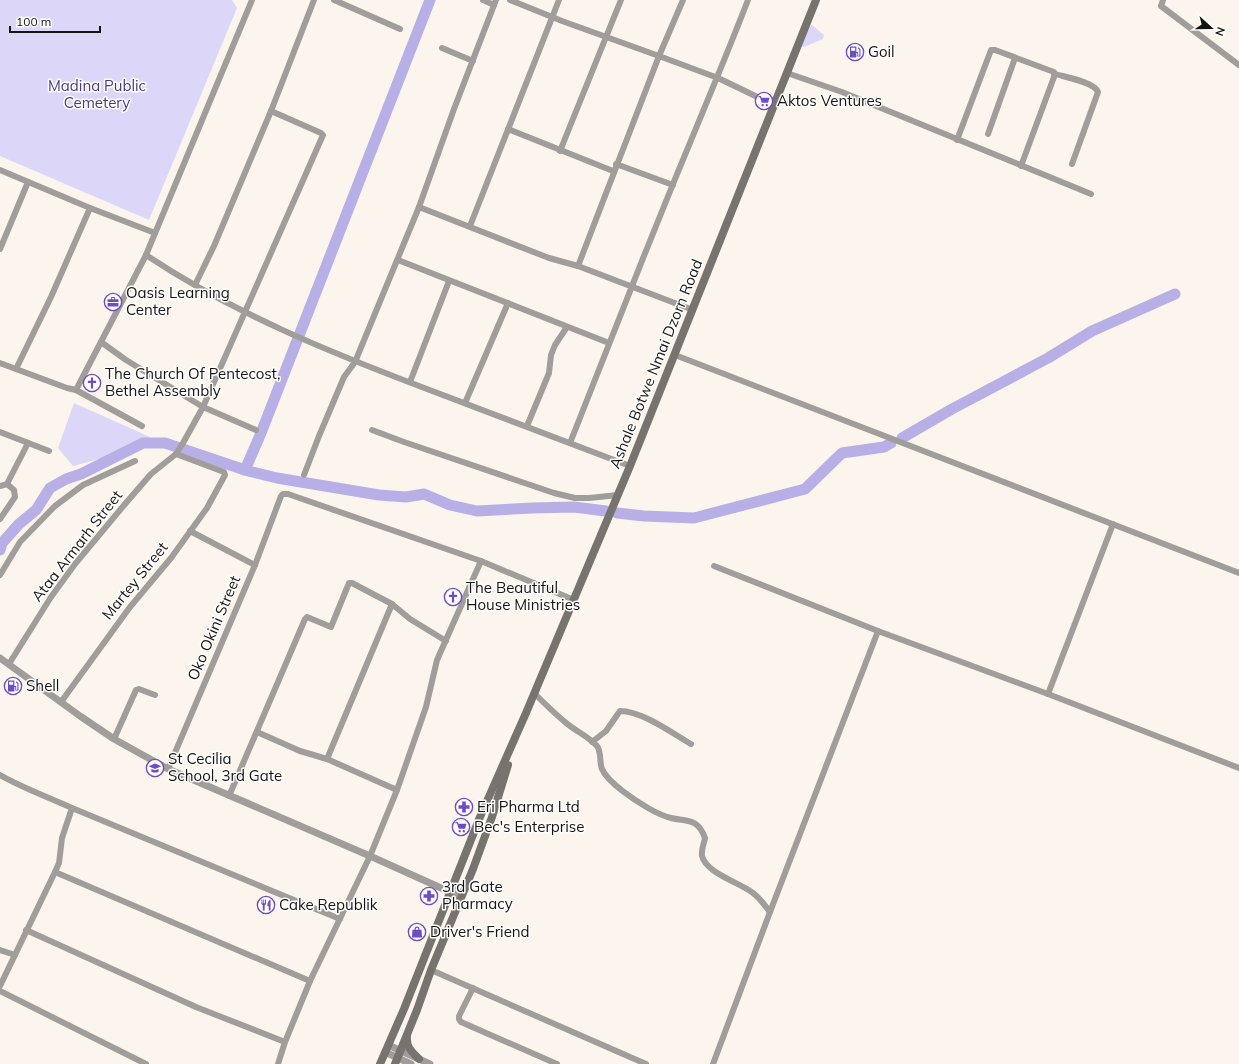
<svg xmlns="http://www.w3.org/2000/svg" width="1239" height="1064" font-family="Mulish,sans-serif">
<rect width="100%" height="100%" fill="#fbf5ed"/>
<!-- green -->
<g fill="#dcd7f9">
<polygon points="0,0 232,0 237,8 149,220 0,156"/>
<polygon points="812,25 824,35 823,39 804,47 801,46 809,26"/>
<polygon points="74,403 150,437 149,440 131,443 103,458 73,466 58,448"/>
</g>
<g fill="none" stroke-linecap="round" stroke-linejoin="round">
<!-- river -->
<g stroke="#b8afe7" stroke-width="11">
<polyline points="902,438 952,409 1048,358 1092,331 1175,294"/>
<polyline points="244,470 277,478 379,495 406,497 424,494 450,505 477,511 532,508 574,507 606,511"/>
<polyline points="617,513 644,516 694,518 805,489 842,453 884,447 891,443"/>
<polyline points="0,550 2,543 19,524 36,510 50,488 66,479 81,474 143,443 165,443 245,470 261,433 430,0"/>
</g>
<!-- minor -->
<g stroke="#a09d9a" stroke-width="6">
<polyline points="334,0 400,29"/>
<polyline points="483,0 494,5"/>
<polyline points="510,0 562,21 659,56 718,78 774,105"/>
<polyline points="1163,0 1161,6 1239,65"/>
<polyline points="442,48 473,61"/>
<polyline points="787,73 842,92 1091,194"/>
<path d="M1055 74C1065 77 1094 82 1098 92L1072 164"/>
<polyline points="508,129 613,171"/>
<polyline points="988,134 1015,58"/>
<polyline points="957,140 991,50 995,50 1054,72 1054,77 1021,166"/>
<polyline points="560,151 621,0"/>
<polyline points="616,164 673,185"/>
<polyline points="0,170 90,208 155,233"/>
<polyline points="419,207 549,258 578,266 693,310"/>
<polyline points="470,226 559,0"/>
<polyline points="0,249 28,182"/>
<path d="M146 255C233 313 329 352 427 389 494 414 562 440 630 466"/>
<polyline points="398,260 609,343"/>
<polyline points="578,266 659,56 683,0"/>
<polyline points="195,285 214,246 271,111 314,0"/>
<polyline points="101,342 126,360 203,407 256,430"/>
<polyline points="675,355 1239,573"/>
<polyline points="0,363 67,388 76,390 142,426"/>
<polyline points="16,369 51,297 90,208"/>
<polyline points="410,382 449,281"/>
<polyline points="76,390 146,255 252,0"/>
<polyline points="465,403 508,303"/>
<polyline points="527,426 549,373 551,355 555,345 567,327"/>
<polyline points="372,430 404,442 554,493 575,498 589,498 618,495"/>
<polyline points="0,432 49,451"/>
<path d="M570 443C604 356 638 270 673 184 698 123 724 62 748 0"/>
<polyline points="304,475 319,436 344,377 355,362 419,207 454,109 496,0"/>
<polyline points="0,486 7,484 28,443"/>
<polyline points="0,519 15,497 14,490 7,484"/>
<polyline points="190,531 255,565"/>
<polyline points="714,566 878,631 1048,694 1239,768"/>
<polyline points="0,575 20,542 55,506 83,485 135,461"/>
<polyline points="9,664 51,597 75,564 125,504 151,474 176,454 183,443 203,407 323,135 321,133 271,111"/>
<path d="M534 693C544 703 554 713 565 722 575 731 588 736 597 746 602 753 599 762 602 769 608 783 636 801 648 808 655 812 663 816 671 818 688 822 698 818 705 838 704 844 701 849 702 856 707 874 739 882 753 893 760 898 765 906 770 912"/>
<polyline points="1048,694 1113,524"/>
<polyline points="61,702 130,607 171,558 207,508 225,475 224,472 176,454"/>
<polyline points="257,732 300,751 327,759 397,790"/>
<polyline points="114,739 136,690 139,689 155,695"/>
<path d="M592 742 606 731 620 711C642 711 672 733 691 744"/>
<polyline points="327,759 392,604"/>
<polyline points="168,769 255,565 281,496 283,494 288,494 481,561 574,600"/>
<path d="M0 775C23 788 48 797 72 808L340 919"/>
<polyline points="229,796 305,619 307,617 331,627 349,583 352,583 392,604 410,619 446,641"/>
<polyline points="55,872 310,981"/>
<polyline points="26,930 196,1007 285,1042"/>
<polyline points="0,950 15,955"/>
<polyline points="431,970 646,1064"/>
<polyline points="0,986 55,872 59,863 62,838 72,808"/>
<polyline points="473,988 459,1016 459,1019 461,1022 557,1064"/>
<polyline points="0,991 146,1064"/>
<polyline points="278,1064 285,1042 310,981 370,856 397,790 426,707 437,660 481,561"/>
<polyline points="713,1064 770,912 878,631"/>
</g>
<!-- tertiary -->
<g stroke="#a09d9a" stroke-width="7">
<polyline points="0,658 80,716 114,739 168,769 370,856 461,897"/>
<polyline points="388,1045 430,1064"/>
<polyline points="385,1052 411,1064"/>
</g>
<!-- secondary -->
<g stroke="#77736f" stroke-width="8">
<path d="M407 1036C406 1047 411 1051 419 1059"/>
<polyline points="380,1064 404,1009 480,817 526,713 630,466 816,0"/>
<polyline points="395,1064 417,1010 431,970 473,869 492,817 508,765"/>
</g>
</g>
<!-- icons -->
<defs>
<symbol id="fuel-ring" viewBox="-11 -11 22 22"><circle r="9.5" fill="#fff" stroke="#6e4cc5" stroke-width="1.5"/><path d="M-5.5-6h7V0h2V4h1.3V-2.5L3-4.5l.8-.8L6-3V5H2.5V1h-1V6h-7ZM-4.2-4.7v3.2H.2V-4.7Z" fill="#6e4cc5"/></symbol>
<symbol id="supermarket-ring" viewBox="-11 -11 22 22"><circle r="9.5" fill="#fff" stroke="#6e4cc5" stroke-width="1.5"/><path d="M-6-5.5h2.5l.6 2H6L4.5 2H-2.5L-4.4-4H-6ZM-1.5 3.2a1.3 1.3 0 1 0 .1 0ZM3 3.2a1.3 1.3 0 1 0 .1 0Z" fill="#6e4cc5"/></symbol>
<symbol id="office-ring" viewBox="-11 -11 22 22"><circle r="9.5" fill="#fff" stroke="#6e4cc5" stroke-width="1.5"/><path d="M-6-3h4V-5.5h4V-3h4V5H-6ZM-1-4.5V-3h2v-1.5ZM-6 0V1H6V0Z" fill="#6e4cc5"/></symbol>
<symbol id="church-ring" viewBox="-11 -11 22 22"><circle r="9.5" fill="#fff" stroke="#6e4cc5" stroke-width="1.5"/><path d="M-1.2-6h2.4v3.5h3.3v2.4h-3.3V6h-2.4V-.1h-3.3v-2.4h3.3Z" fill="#6e4cc5"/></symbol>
<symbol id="school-ring" viewBox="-11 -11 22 22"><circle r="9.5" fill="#fff" stroke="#6e4cc5" stroke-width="1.5"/><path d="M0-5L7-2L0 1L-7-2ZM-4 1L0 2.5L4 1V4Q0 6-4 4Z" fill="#6e4cc5"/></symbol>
<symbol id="pharmacy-ring" viewBox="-11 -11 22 22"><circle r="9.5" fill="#fff" stroke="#6e4cc5" stroke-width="1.5"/><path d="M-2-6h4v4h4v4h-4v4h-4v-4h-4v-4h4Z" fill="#6e4cc5"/></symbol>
<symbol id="restaurant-ring" viewBox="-11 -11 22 22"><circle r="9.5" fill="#fff" stroke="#6e4cc5" stroke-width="1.5"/><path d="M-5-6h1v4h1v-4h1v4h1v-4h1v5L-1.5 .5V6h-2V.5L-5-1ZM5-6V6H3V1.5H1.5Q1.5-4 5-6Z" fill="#6e4cc5"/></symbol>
<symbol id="shop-ring" viewBox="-11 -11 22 22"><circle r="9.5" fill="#fff" stroke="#6e4cc5" stroke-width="1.5"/><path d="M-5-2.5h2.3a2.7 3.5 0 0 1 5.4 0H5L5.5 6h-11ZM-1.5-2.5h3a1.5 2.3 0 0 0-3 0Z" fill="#6e4cc5"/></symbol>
</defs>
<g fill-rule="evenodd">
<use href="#fuel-ring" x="845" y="42" width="20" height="20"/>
<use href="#supermarket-ring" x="754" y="91" width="20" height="20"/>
<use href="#office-ring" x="103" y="292" width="20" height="20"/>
<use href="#church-ring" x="82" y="373" width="20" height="20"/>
<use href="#church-ring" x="443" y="587" width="20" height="20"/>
<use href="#fuel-ring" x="3" y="676" width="20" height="20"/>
<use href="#school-ring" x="145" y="758" width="20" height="20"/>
<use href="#pharmacy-ring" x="454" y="797" width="20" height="20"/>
<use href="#supermarket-ring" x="451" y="817" width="20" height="20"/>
<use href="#pharmacy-ring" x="419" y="886" width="20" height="20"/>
<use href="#restaurant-ring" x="256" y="895" width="20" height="20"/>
<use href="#shop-ring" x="407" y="922" width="20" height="20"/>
</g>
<g text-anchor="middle" stroke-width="3" stroke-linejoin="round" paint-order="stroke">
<!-- poi labels -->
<g font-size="15" fill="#161411" stroke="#fff" text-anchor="start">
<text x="868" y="57">Goil</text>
<text x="777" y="106">Aktos Ventures</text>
<text x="126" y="298">Oasis Learning<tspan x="126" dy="17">Center</tspan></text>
<text x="105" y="379">The Church Of Pentecost,<tspan x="105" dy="17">Bethel Assembly</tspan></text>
<text x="466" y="593">The Beautiful<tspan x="466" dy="17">House Ministries</tspan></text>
<text x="26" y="691">Shell</text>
<text x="168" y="764">St Cecilia<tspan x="168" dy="17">School, 3rd Gate</tspan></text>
<text x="477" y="812">Eri Pharma Ltd</text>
<text x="474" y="832">Bec's Enterprise</text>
<text x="442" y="892">3rd Gate<tspan x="442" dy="17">Pharmacy</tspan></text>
<text x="279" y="910">Cake Republik</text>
<text x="430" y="937">Driver's Friend</text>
</g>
<!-- park labels -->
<g font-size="15" fill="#4c3c7f" stroke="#fff">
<text x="97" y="91">Madina Public<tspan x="97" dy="17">Cemetery</tspan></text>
</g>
<!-- street labels -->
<g font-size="15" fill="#161411" stroke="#fff">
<text transform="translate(656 364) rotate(-68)" y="5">Ashale Botwe Nmai Dzorn Road</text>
<text transform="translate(77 546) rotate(-52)" y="5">Ataa Armarh Street</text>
<text transform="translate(135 581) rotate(-51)" y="5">Martey Street</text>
<text transform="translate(214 628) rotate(-67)" y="5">Oko Okini Street</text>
</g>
</g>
<!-- north arrow -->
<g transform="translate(1211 28) rotate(111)" stroke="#ffffff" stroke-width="3" paint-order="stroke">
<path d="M0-3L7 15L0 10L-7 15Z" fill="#161411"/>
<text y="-6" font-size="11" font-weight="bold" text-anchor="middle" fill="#161411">N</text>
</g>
<!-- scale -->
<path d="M10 26v6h90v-6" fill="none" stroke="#161411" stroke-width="2"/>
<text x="16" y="26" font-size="12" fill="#161411" stroke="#ffffff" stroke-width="3" paint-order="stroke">100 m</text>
</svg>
